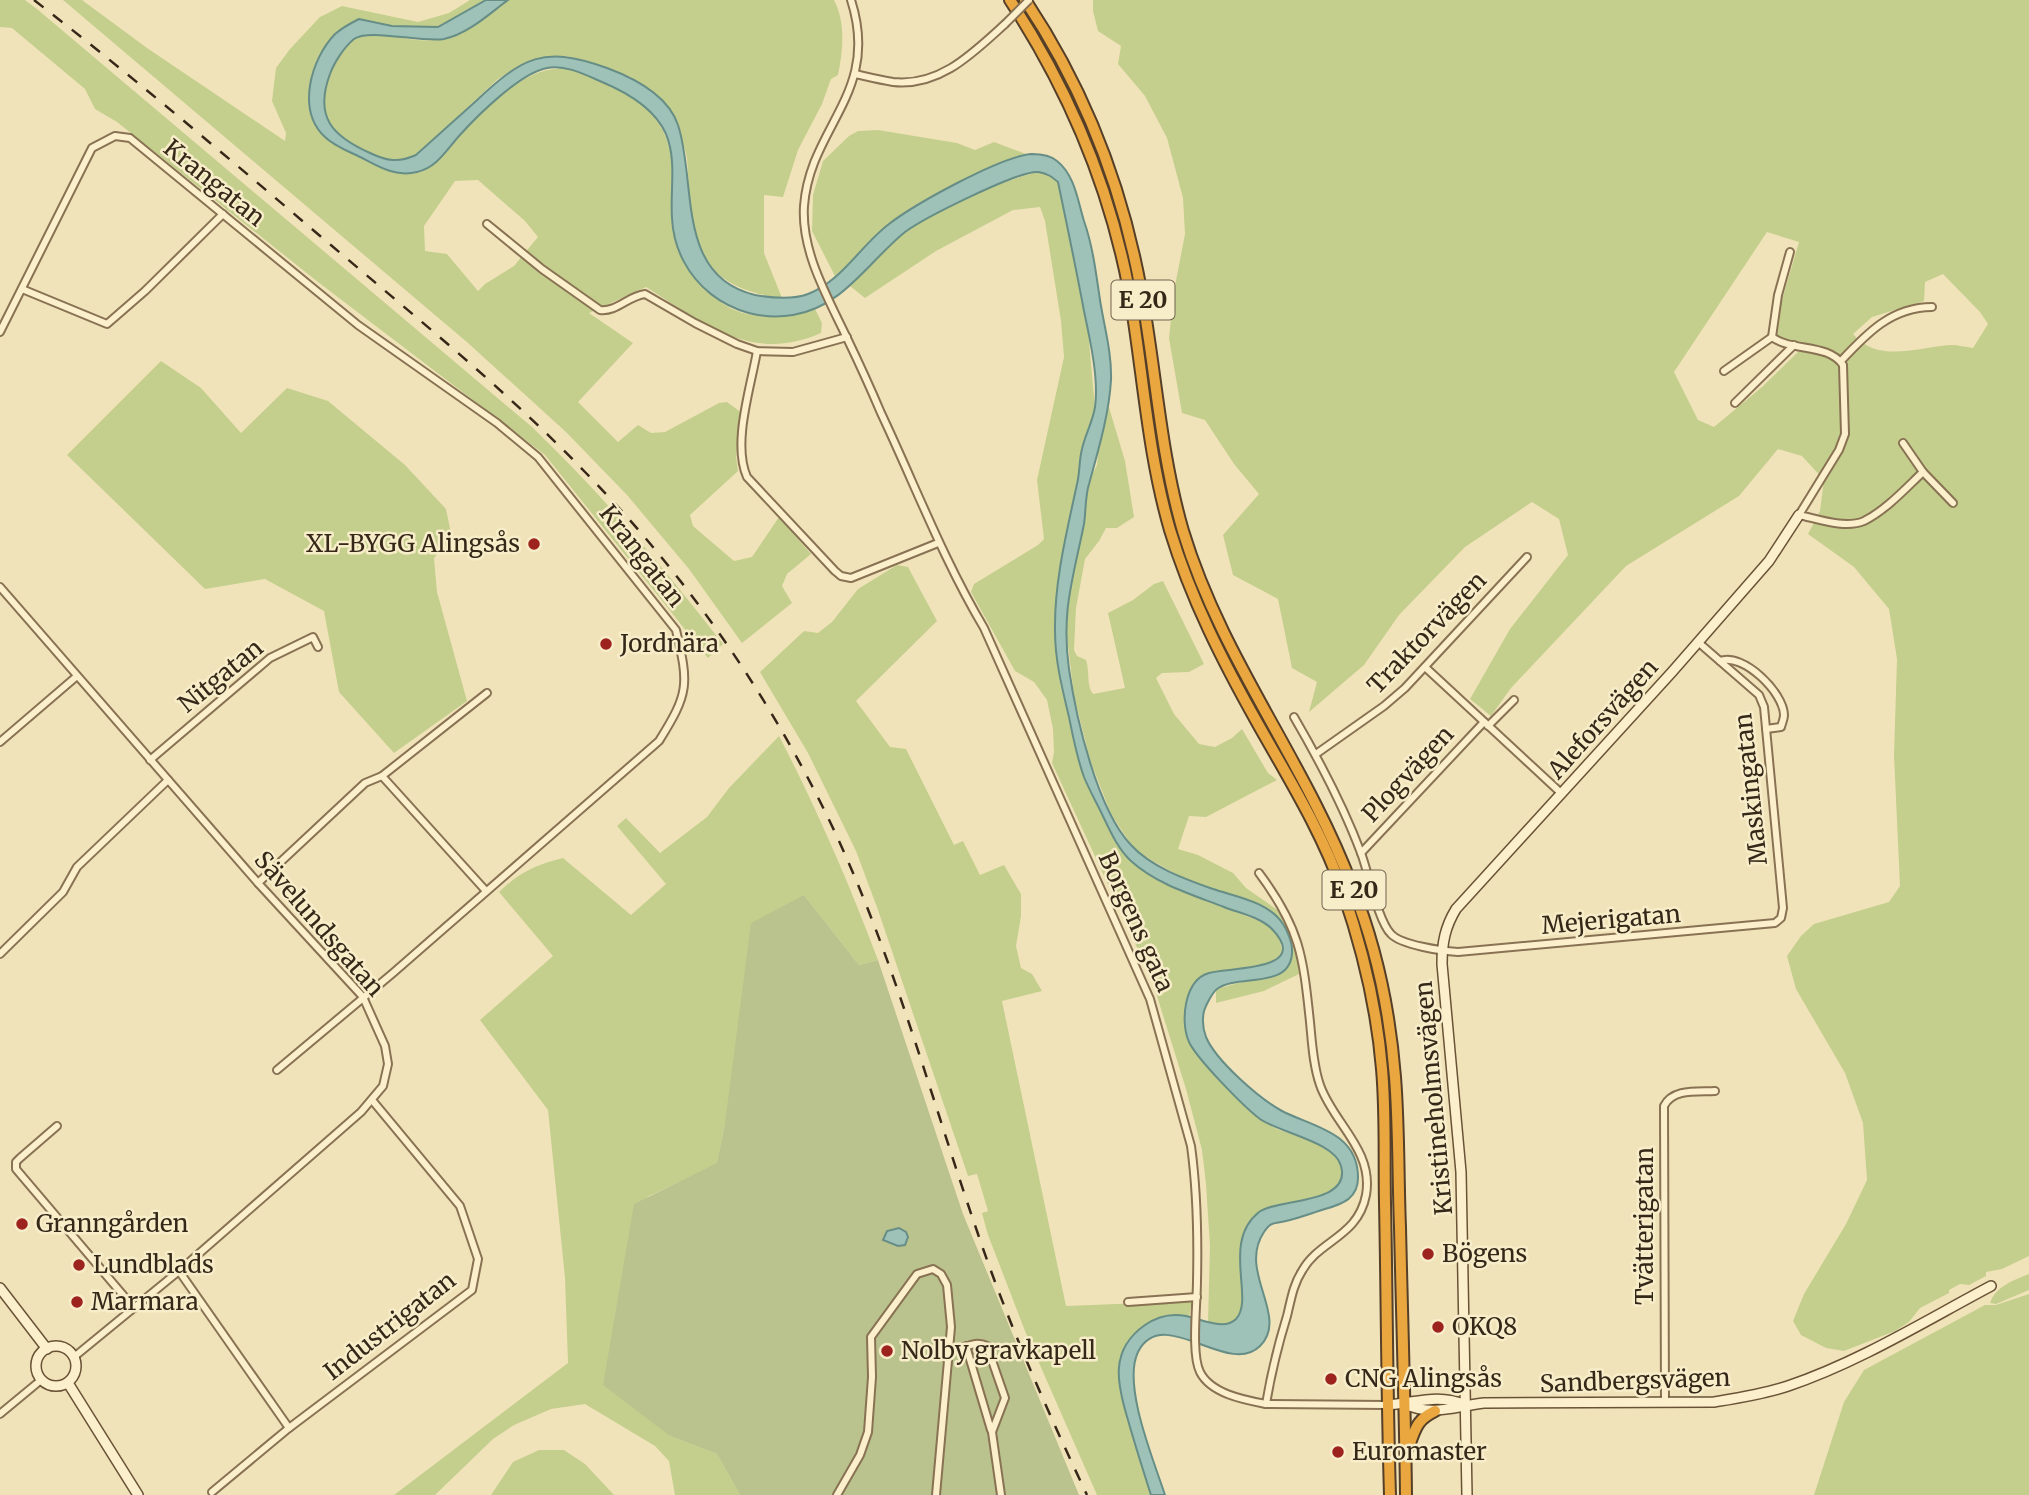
<svg xmlns="http://www.w3.org/2000/svg" width="2029" height="1495" font-family="Merriweather,serif">
<rect width="100%" height="100%" fill="#f1e3b9"/>
<!-- green -->
<g fill="#c4cf8d" fill-rule="evenodd">
<path d="M0 0H25L37 9 532 427C603 495 663 567 723 644L708 658 545 455 318 282 117 122 95 109 85 89 12 28 0 27Z"/>
<path d="M63 0H82L147 48 285 141 286 133 272 101 276 68 290 49 320 17 342 6 418 22 449 13 470 0H486L438 27 392 26 359 19 315 68 325 137C346 150 381 173 406 174 432 175 444 153 460 135 483 109 526 65 564 69 583 70 617 87 632 97 669 122 674 153 673 195 673 201 671 209 672 216 673 226 689 247 695 258 701 268 713 297 722 303 748 322 786 317 815 309L822 323 821 333C751 364 703 323 646 287L589 313 633 343 578 402 618 442 638 425 651 433 665 432 719 403 727 402 742 413 736 457 738 471 690 515 693 526 734 561 752 557 779 517 811 554 787 574 782 586 792 603 742 643 689 569 627 495 566 432 468 343ZM478 180 525 221 538 237 514 266 485 284 478 291 447 254 425 251 424 226 455 181Z"/>
<path d="M508 0H834C846 23 843 50 838 75L831 79 822 104 798 150 783 197 764 195V253L782 298C728 291 698 270 691 214 688 196 689 177 687 159 686 148 680 139 679 127L631 77 567 56 531 60 515 68 498 79 416 155C398 163 387 161 370 153 332 136 314 117 330 75 334 63 343 47 354 39 371 26 412 44 433 40 467 33 481 19 508 0Z"/>
<path d="M1093 0H2029V1256L2002 1269 1986 1272V1276L1969 1285 1960 1284 1949 1290V1293L1920 1308 1909 1322 1895 1331 1844 1351 1826 1348 1801 1335 1793 1321 1804 1294 1846 1224 1867 1180 1863 1123 1845 1073 1796 989 1787 956 1801 936 1814 924 1889 902 1900 886 1894 755 1897 659 1889 609 1854 567 1808 534 1820 511 1824 480 1802 456 1778 449 1739 496 1626 566 1511 688 1491 716 1470 699 1510 629 1568 555 1559 519 1532 502 1465 547 1399 615 1364 665 1309 712 1317 682 1292 668 1278 599 1233 575 1223 535 1259 494 1234 464 1205 420 1182 413 1169 338 1174 291 1185 234 1183 198 1167 138 1145 96 1118 64 1121 46 1098 31 1093 11ZM1767 232 1799 242 1773 330 1777 345 1799 351 1762 387 1714 427 1698 420 1674 372ZM1943 274 1980 312 1988 324 1973 348C1966 347 1958 345 1951 345 1918 347 1878 364 1853 334L1872 317 1924 301 1925 282Z"/>
<path d="M878 130 957 143 975 150 994 142 1026 154C988 166 921 197 890 223 870 239 854 259 835 276L812 231 813 195 823 161 849 136 858 131Z"/>
<path d="M1037 172 1050 175 1058 182 1088 330 1095 408 1081 451 1079 478 1063 552 1055 629 1060 683 1073 736 1130 860 1168 885 1269 925 1280 939 1282 951 1278 958 1263 967 1212 972 1187 1037C1201 1063 1250 1117 1277 1129 1296 1137 1322 1140 1336 1156 1344 1166 1344 1181 1333 1189 1312 1204 1284 1202 1261 1210L1242 1288V1308L1235 1320 1225 1325 1208 1322 1210 1246 1206 1184 1202 1150 1186 1089 1152 980 1052 763 1054 752 1053 729 1047 700 1034 682 1015 671 971 592 974 584 1038 545 1044 539 1037 480 1064 357 1061 321 1045 221 1040 207 1013 210 936 251 865 298 850 286C868 268 885 249 904 233 939 205 994 184 1037 172Z"/>
<polygon points="161,361 201,388 241,433 287,388 328,401 405,465 446,509 452,538 434,558 437,592 467,701 394,753 339,692 324,611 265,579 205,589 67,455"/>
<path d="M1108 404 1125 461 1134 517 1117 528H1106L1099 541 1085 559 1076 608 1074 650 1077 656 1086 660C1090 671 1086 685 1093 694L1125 688 1108 613 1133 600 1154 584 1163 581 1204 664 1189 672 1162 673 1156 678 1174 714 1199 744 1215 747 1232 738 1242 729 1268 773 1277 780 1206 817 1189 816 1178 849 1198 855 1233 873 1246 888 1279 911 1296 949 1299 974 1264 991 1216 1003V990C1237 981 1259 981 1281 973L1292 950 1257 904 1185 879 1151 860 1134 849 1111 814 1090 760 1074 695 1065 621 1068 591 1090 479 1097 465 1099 442Z"/>
<polygon points="897,565 908,567 937,621 856,701 890,747 906,749 954,845 963,841 980,875 1004,865 1021,894 1021,916 1016,946 1021,968 1032,974 1042,991 1002,1001 1066,1306 1192,1301 1189,1317 1183,1315 1127,1341 1129,1422 1151,1495 1097,1495 1025,1331 988,1235 982,1213 988,1211 977,1174 968,1176 878,910 856,851 808,753 760,672 804,631 818,633 832,622 858,589"/>
<path d="M779 736C817 809 849 883 878 960L859 965 804 895 725 1123 717 1164 647 1197 670 1436 717 1454 740 1495H675L669 1461 655 1446 585 1404 551 1409 514 1425 493 1439 435 1495H394L568 1363 565 1278 548 1110 480 1020 553 956 499 892C520 872 535 865 563 858L631 915 666 884 617 826 626 818 660 853 707 817 729 788Z"/>
<path d="M2029 1274V1290L1996 1304 1990 1303C1996 1286 2014 1280 2029 1274Z"/>
<polygon points="2029,1294 2029,1495 1814,1495 1844,1402 1864,1370 1985,1305 1996,1305"/>
<polygon points="539,1450 564,1450 585,1464 614,1495 491,1495 513,1462"/>
</g>
<!-- cemetery -->
<polygon fill="#bac38d" points="804,895 859,965 878,960 963,1214 1079,1495 740,1495 717,1454 670,1436 603,1385 634,1204 717,1163 725,1123 751,923"/>
<!-- water -->
<g fill="#9ec1b8" stroke="#668e86" stroke-width="2">
<path d="M486 0H508C489 14 468 34 444 39 422 43 368 28 354 39 344 47 334 63 330 74 314 117 332 136 370 153 387 161 398 163 416 155 436 137 456 119 476 101 523 57 543 45 607 68 634 78 668 95 678 125 697 182 675 276 755 295 772 298 792 300 808 294 841 282 861 245 889 224 915 204 1001 156 1032 154 1041 154 1050 155 1057 161 1075 175 1078 202 1084 221 1093 247 1096 273 1100 300 1104 326 1112 353 1111 380 1109 415 1098 451 1089 484 1085 497 1086 511 1084 524 1073 579 1061 611 1069 669 1076 718 1097 809 1131 845 1151 867 1185 879 1213 889 1237 897 1269 902 1283 924 1287 930 1292 942 1292 949 1294 991 1239 973 1217 989 1212 993 1206 1005 1204 1011 1202 1020 1203 1029 1206 1037 1216 1061 1260 1099 1282 1111 1313 1127 1357 1132 1358 1176 1359 1198 1343 1204 1325 1209 1312 1213 1299 1218 1286 1221 1274 1224 1271 1221 1264 1232 1237 1272 1290 1316 1260 1346 1228 1378 1163 1303 1138 1352 1122 1385 1154 1461 1165 1495H1151C1143 1470 1135 1445 1128 1420 1117 1384 1109 1350 1145 1325 1158 1316 1171 1313 1186 1316 1201 1319 1224 1331 1236 1319 1255 1299 1221 1242 1259 1212 1277 1198 1352 1205 1341 1166 1335 1142 1280 1133 1260 1119 1244 1107 1197 1059 1189 1042 1180 1022 1184 980 1209 973 1227 967 1313 972 1272 929 1260 917 1239 913 1224 907 1193 895 1156 884 1131 861 1116 847 1108 826 1099 808 1094 798 1088 787 1084 777 1077 758 1073 737 1069 717 1062 688 1055 660 1055 631 1054 582 1067 531 1077 484 1080 472 1079 460 1082 449 1085 435 1093 421 1095 407 1099 378 1090 340 1084 311 1076 268 1067 225 1058 182 1052 177 1047 173 1038 172 1017 171 924 218 905 232 868 262 843 307 793 315 732 325 675 281 672 218 670 190 677 161 666 134 655 109 626 92 602 82 586 75 565 64 547 68 520 73 477 116 459 136 446 151 436 168 417 172 397 177 381 168 364 159 351 152 335 147 325 137 296 110 311 59 335 34 342 28 351 23 359 19L392 26 438 27Z"/>
<polygon points="899,1228 906,1232 908,1237 905,1245 898,1246 883,1240 887,1231"/>
</g>
<g fill="none" stroke-linecap="round" stroke-linejoin="round">
<defs>
<g id="street">
<path d="M851 0C881 93 810 126 804 206 801 251 827 296 846 336 858 361 870 387 881 413 915 485 943 559 984 628L1150 999 1191 1146C1197 1190 1198 1236 1197 1281 1197 1303 1191 1354 1200 1372 1211 1394 1245 1400 1266 1404L1387 1405"/>
<path d="M855 74C868 77 880 80 893 82 940 87 973 53 1005 24"/>
<path d="M487 224 542 269 600 310C617 312 628 296 645 294L695 323 737 344 757 351 793 352 847 337"/>
<polyline points="22,289 107,324 145,291 223,214"/>
<path d="M0 332 92 148 115 136 130 138 358 325 497 423 538 457 676 630C689 685 689 693 659 741L393 973 277 1070"/>
<polyline points="1772,337 1778,295 1790,252"/>
<path d="M757 351C751 387 732 443 747 477L835 571 841 576 851 578 938 543"/>
<path d="M1841 361C1867 333 1892 307 1932 307"/>
<path d="M1724 371 1772 337C1792 352 1828 343 1843 365L1845 434 1839 450 1799 515C1818 519 1845 529 1864 521 1886 510 1905 489 1923 472"/>
<polyline points="1735,403 1794,345"/>
<polyline points="1903,443 1923,472 1953,503"/>
<polyline points="0,587 258,883 363,997 385,1046 388,1064 383,1086 361,1112 179,1271 74,1357"/>
<path d="M1720 661C1743 652 1784 693 1784 715 1784 719 1782 723 1781 727L1766 729"/>
<polyline points="1425,667 1561,793"/>
<path d="M1294 717C1319 760 1343 805 1361 853 1368 871 1378 921 1391 934 1401 945 1442 951 1458 952L1775 923 1781 918 1783 908 1764 707 1759 695 1698 642"/>
<polyline points="1488,726 1514,700"/>
<polyline points="0,742 77,676"/>
<polyline points="1316,754 1384,706 1405,688 1527,557"/>
<polyline points="150,760 270,658 313,637 318,647"/>
<polyline points="382,776 487,693"/>
<polyline points="1361,853 1484,722"/>
<path d="M1259 873C1300 928 1303 955 1310 1022 1312 1042 1313 1065 1320 1085 1333 1123 1374 1150 1366 1195 1358 1237 1319 1240 1302 1271 1293 1285 1291 1300 1287 1316 1278 1345 1271 1374 1266 1404"/>
<polyline points="258,883 365,783 382,776 486,891"/>
<polyline points="0,954 63,892 77,867 168,780"/>
<polyline points="57,1126 20,1158 16,1162 16,1169 134,1308"/>
<polyline points="179,1271 289,1428"/>
<polyline points="1128,1302 1197,1297"/>
<polyline points="966,1346 991,1430"/>
<path d="M948 1351C963 1351 973 1339 987 1346L1005 1398 992 1432 1001 1495"/>
<path d="M1665 1402 1664 1106C1673 1088 1698 1092 1715 1091"/>
<polyline points="0,1414 41,1380"/>
<polyline points="212,1492 289,1428 472,1290 478,1259 460,1206 372,1100"/>
<polyline points="837,1495 860,1455 868,1432 872,1377 871,1337 917,1274 933,1269 941,1274 947,1285 951,1327 936,1495"/>
</g>
<g id="secondary">
<polyline points="0,1288 47,1349"/>
<circle cx="56" cy="1366" r="20"/>
<polyline points="68,1383 138,1495"/>
<path d="M1405 1404C1432 1417 1456 1406 1484 1403L1714 1402C1738 1398 1764 1394 1788 1386 1859 1362 1925 1321 1991 1286"/>
<path d="M1387 1405C1416 1403 1437 1393 1466 1405"/>
<path d="M1467 1495 1461 1172 1442 964C1442 943 1445 927 1456 909L1672 672 1769 561 1799 515"/>
</g>
<g id="highway">
<path d="M1010 0C1069 90 1109 184 1129 290 1143 370 1147 451 1170 530 1191 599 1223 662 1258 724 1289 779 1322 832 1343 892 1363 950 1377 1009 1382 1069 1386 1113 1384 1159 1385 1203 1387 1301 1387 1398 1390 1495"/>
<path d="M1025 0C1084 88 1122 186 1141 290 1156 371 1160 452 1183 531 1222 660 1305 761 1352 886 1376 946 1390 1013 1395 1077 1399 1127 1398 1177 1400 1227 1402 1316 1405 1406 1406 1495"/>
<path d="M1408 1448C1416 1429 1415 1421 1435 1411"/>
</g>
</defs>
<!-- street casing -->
<use href="#street" stroke="#887253" stroke-width="10"/>
<!-- secondary casing -->
<use href="#secondary" stroke="#695236" stroke-width="12"/>
<!-- highway casing -->
<use href="#highway" stroke="#553f28" stroke-width="14"/>
<!-- street -->
<use href="#street" stroke="#fcf0cc" stroke-width="6"/>
<!-- secondary -->
<use href="#secondary" stroke="#fcf0cc" stroke-width="9"/>
<!-- highway -->
<use href="#highway" stroke="#eaa740" stroke-width="10"/>
<!-- rail -->
<path stroke="#362819" stroke-width="2.5" stroke-dasharray="12 12" stroke-linecap="butt" d="M34 0C136 79 234 163 332 246 418 319 507 391 585 472 686 575 770 696 832 826 894 957 931 1098 978 1234 1008 1323 1047 1410 1087 1495"/>
<defs>
<polyline id="street-bridge" points="1005,24 1029,0"/>
</defs>
<!-- street-bridge casing -->
<use href="#street-bridge" stroke="#887253" stroke-width="10" stroke-linecap="butt"/>
<!-- street-bridge -->
<use href="#street-bridge" stroke="#fcf0cc" stroke-width="6"/>
</g>
<!-- markers -->
<g fill="#9c231e" stroke="#f8edc9" stroke-width="2.5">
<circle cx="534" cy="544" r="7"/>
<circle cx="606" cy="644" r="7"/>
<circle cx="22" cy="1224" r="7"/>
<circle cx="1428" cy="1254" r="7"/>
<circle cx="79" cy="1265" r="7"/>
<circle cx="77" cy="1302" r="7"/>
<circle cx="1438" cy="1327" r="7"/>
<circle cx="887" cy="1351" r="7"/>
<circle cx="1331" cy="1379" r="7"/>
<circle cx="1338" cy="1452" r="7"/>
</g>
<g text-anchor="middle" stroke-width="5" stroke-linejoin="round" paint-order="stroke">
<!-- shield labels -->
<g fill="#f8edc9" stroke="#70634e" stroke-width="2">
<rect x="1111.5" y="280.5" width="63" height="39" rx="5"/>
<rect x="1322.5" y="870.5" width="63" height="39" rx="5"/>
</g>
<g font-size="23" font-weight="bold" fill="#362819">
<text x="1143" y="308">E 20</text>
<text x="1354" y="898">E 20</text>
</g>
<!-- street labels -->
<g font-size="24" fill="#362819" stroke="#f8edc9">
<text transform="translate(214 183) rotate(39)" y="8">Krangatan</text>
<text transform="translate(642 556) rotate(52)" y="8">Krangatan</text>
<text transform="translate(1427 633) rotate(-46)" y="8">Traktorvägen</text>
<text transform="translate(221 676) rotate(-39)" y="8">Nitgatan</text>
<text transform="translate(1603 719) rotate(-48)" y="8">Aleforsvägen</text>
<text transform="translate(1408 774) rotate(-47)" y="8">Plogvägen</text>
<text transform="translate(1751 789) rotate(-96)" y="8">Maskingatan</text>
<text transform="translate(1611 920) rotate(-5)" y="8">Mejerigatan</text>
<text transform="translate(1136 922) rotate(66)" y="8">Borgens gata</text>
<text transform="translate(319 924) rotate(49)" y="8">Sävelundsgatan</text>
<text transform="translate(1434 1098) rotate(-95)" y="8">Kristineholmsvägen</text>
<text transform="translate(1645 1226) rotate(-90)" y="8">Tvätterigatan</text>
<text transform="translate(390 1326) rotate(-38)" y="8">Industrigatan</text>
<text transform="translate(1635 1381) rotate(-2)" y="8">Sandbergsvägen</text>
</g>
<!-- poi labels -->
<g font-size="24" fill="#362819" stroke="#f8edc9" text-anchor="start">
<text x="520" y="552" text-anchor="end">XL-BYGG Alingsås</text>
<text x="620" y="652">Jordnära</text>
<text x="36" y="1232">Granngården</text>
<text x="1442" y="1262">Bögens</text>
<text x="93" y="1273">Lundblads</text>
<text x="91" y="1310">Marmara</text>
<text x="1452" y="1335">OKQ8</text>
<text x="901" y="1359">Nolby gravkapell</text>
<text x="1345" y="1387">CNG Alingsås</text>
<text x="1352" y="1460">Euromaster</text>
</g>
</g>
</svg>
